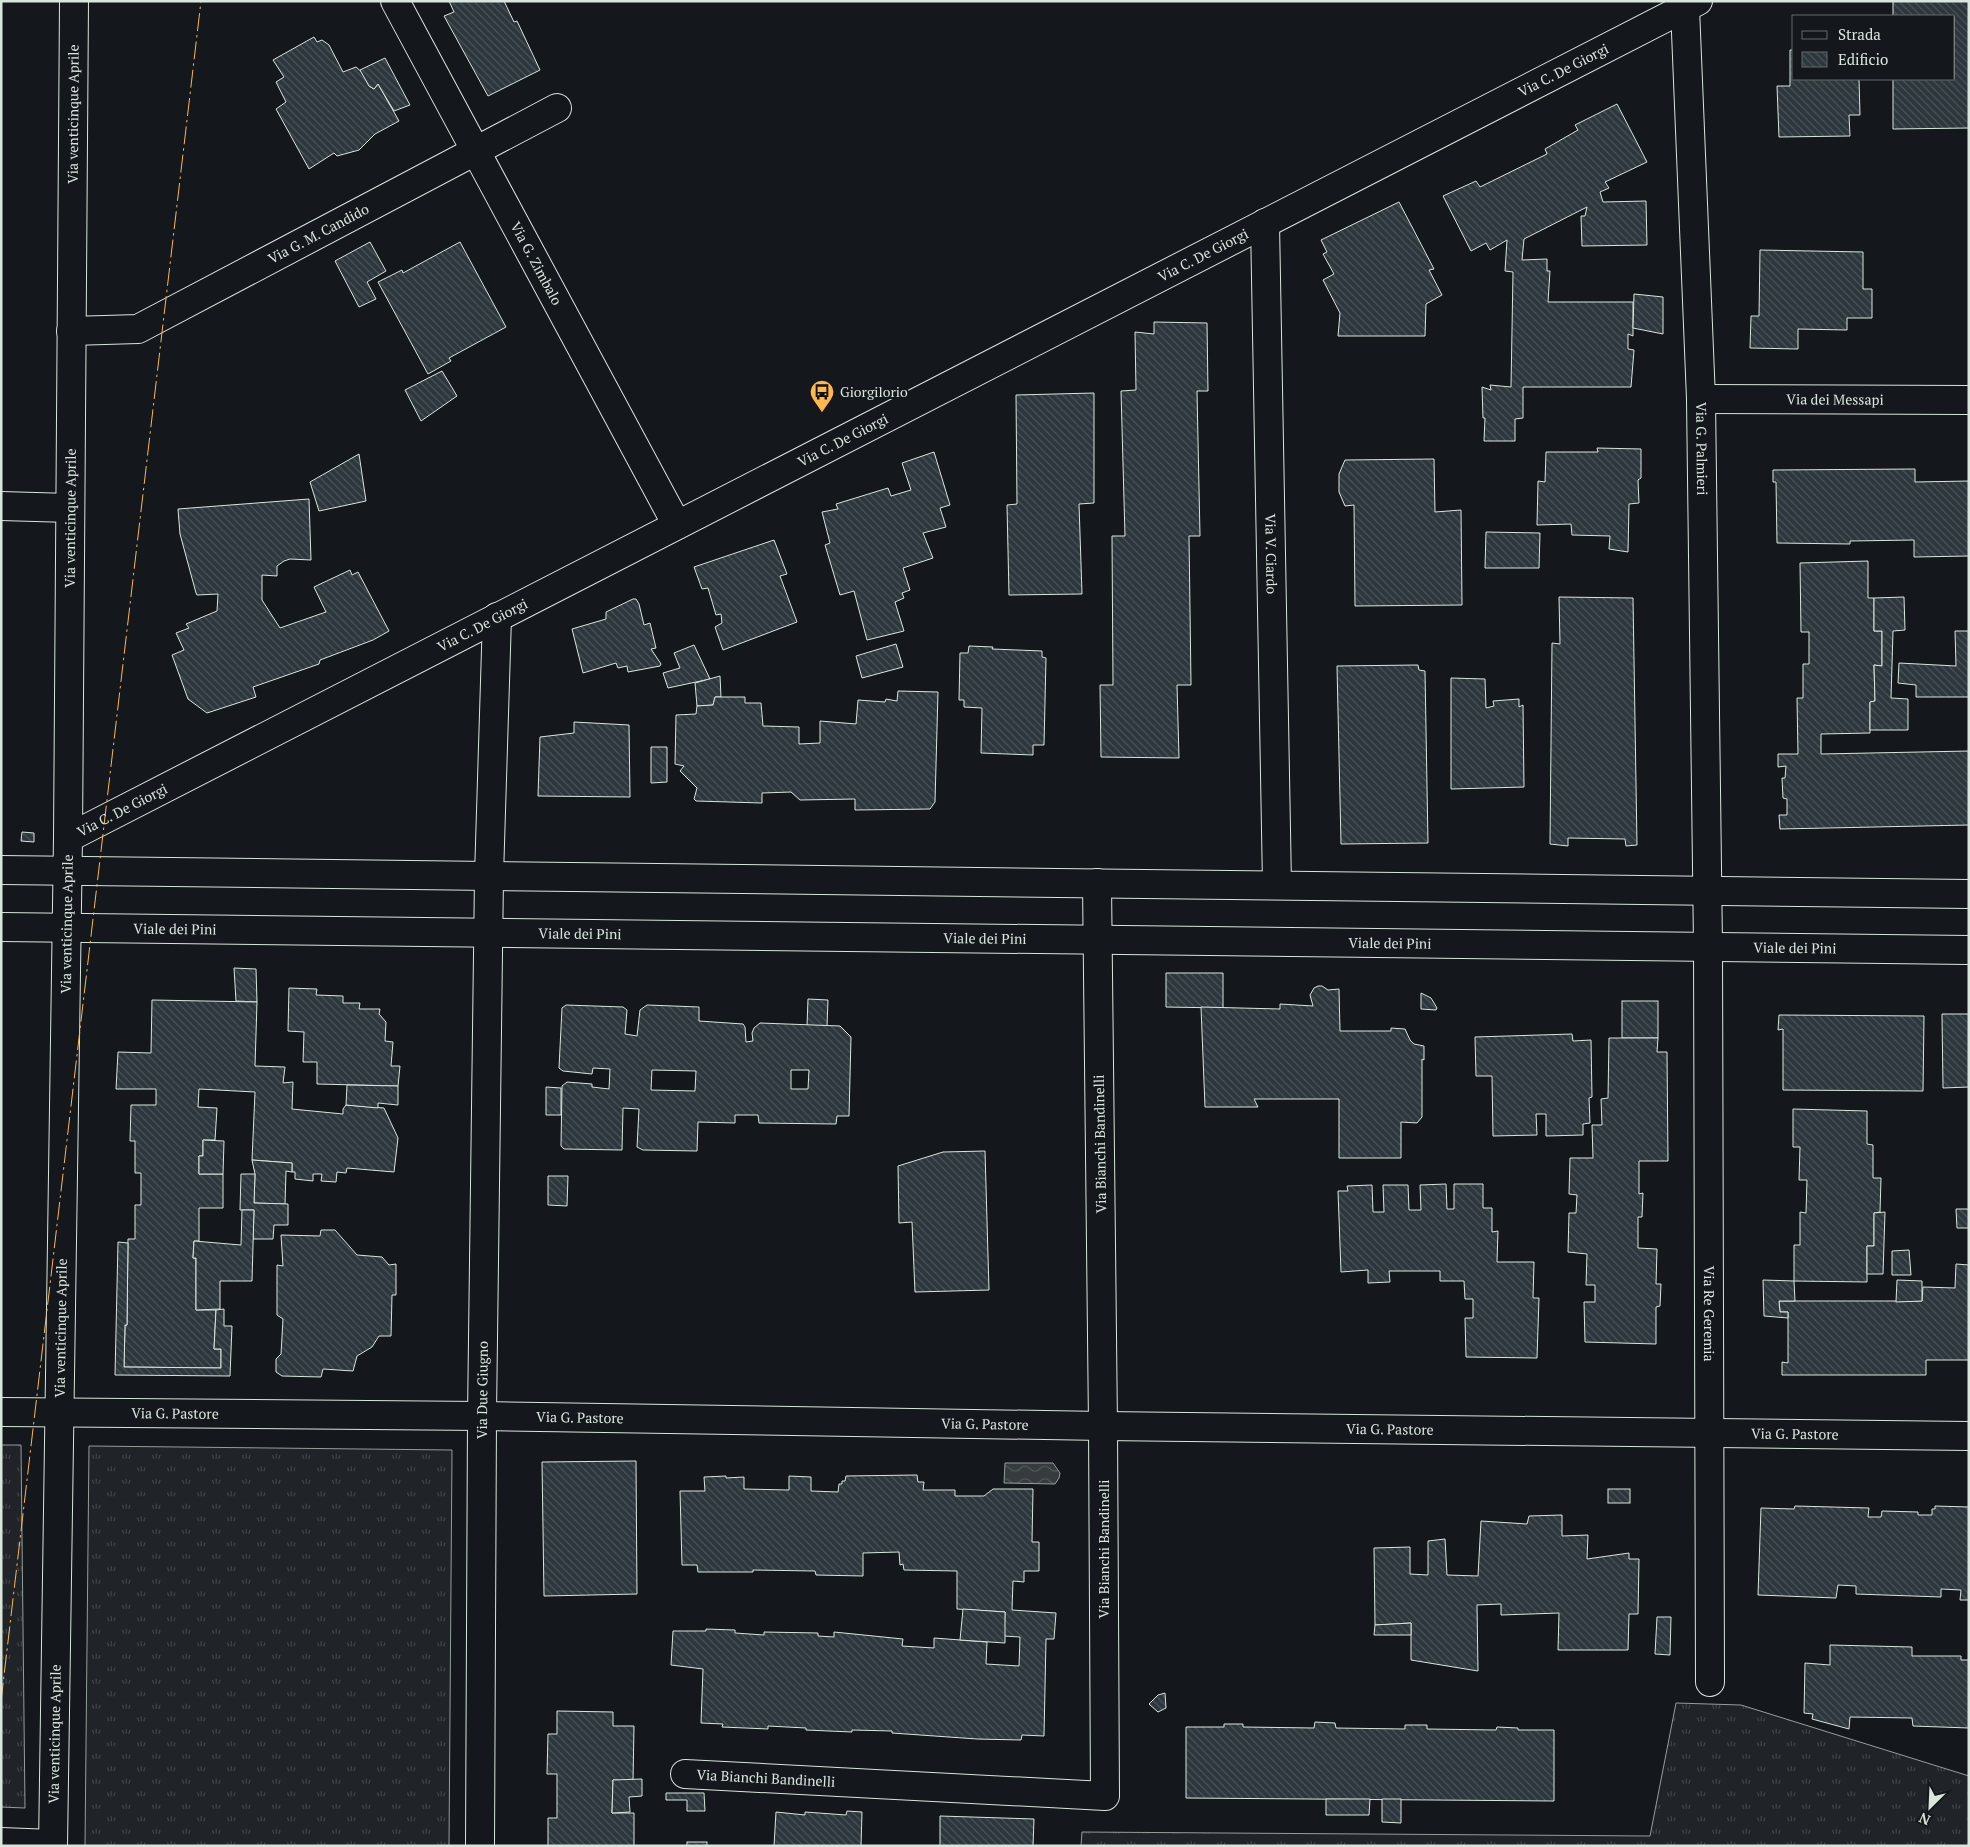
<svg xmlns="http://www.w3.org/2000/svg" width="1970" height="1847" font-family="'PT Serif',serif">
<defs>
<pattern id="grass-tufts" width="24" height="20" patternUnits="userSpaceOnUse" patternTransform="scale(1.25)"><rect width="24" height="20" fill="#202428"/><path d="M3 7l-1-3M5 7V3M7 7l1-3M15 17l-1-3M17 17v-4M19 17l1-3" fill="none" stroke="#404447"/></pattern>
<pattern id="water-waves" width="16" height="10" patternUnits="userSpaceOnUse" patternTransform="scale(1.25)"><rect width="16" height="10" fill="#363b3e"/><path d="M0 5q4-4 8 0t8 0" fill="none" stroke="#525759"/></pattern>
<pattern id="building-back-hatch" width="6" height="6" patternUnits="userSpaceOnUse" patternTransform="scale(1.25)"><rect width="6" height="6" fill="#2c363c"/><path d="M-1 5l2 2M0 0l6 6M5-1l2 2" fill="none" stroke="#4a5358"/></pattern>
</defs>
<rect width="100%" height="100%" fill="#14181c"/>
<!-- grass -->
<g fill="url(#grass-tufts)" stroke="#939e99">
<polygon points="1,1445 21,1445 25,1808 1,1807"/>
<polygon points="89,1446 452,1450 449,1846 85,1846"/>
<polygon points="1676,1703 1741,1705 1969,1776 1969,1846 1081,1846 1082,1832 1650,1836"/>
</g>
<!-- water -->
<polygon fill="url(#water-waves)" stroke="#939e99" points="1005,1463 1053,1463 1060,1473 1059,1478 1055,1484 1004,1483"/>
<!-- building -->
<g fill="url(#building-back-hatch)" stroke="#d8e6dc" fill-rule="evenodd">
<polygon points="449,1 504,1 514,22 517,21 540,70 488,96 444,16 454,12"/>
<polygon points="1893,1 1969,1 1969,128 1893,129 1893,79 1954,79 1954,16 1893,16"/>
<polygon points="314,37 317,42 322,40 329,45 343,72 356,67 364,74 369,86 374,89 378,84 399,121 375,134 359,150 337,156 334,153 309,169 276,109 286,102 276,82 284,77 273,60"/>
<polygon points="1790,50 1794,50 1794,79 1859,79 1860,115 1849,115 1850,136 1779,137 1777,86 1790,86"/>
<polygon points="385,58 410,105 394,111 378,84 374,89 369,86 360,70"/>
<polygon points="1617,104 1647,162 1605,182 1609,188 1600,192 1603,202 1646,201 1647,245 1582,246 1581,216 1585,216 1587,207 1524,239 1522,260 1547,259 1547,271 1550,271 1548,302 1633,302 1633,336 1628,334 1628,349 1634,350 1631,387 1523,387 1523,418 1515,419 1515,441 1484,441 1485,418 1483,418 1482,387 1491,390 1490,385 1511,387 1513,272 1505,271 1507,240 1490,250 1486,243 1471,251 1443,196 1476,181 1480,187 1547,154 1545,149 1578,130 1575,125"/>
<polygon points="1399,202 1434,269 1429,270 1442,295 1426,304 1425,336 1338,336 1340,313 1323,280 1334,274 1323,254 1327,252 1321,240"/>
<polygon points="370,242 386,271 367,282 376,299 359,307 335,261"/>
<polygon points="460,242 506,327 449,358 451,361 428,374 378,282 402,270 403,273"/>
<polygon points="1760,250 1863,252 1863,289 1872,289 1872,318 1847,318 1847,330 1798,329 1798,349 1750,348 1751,316 1759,316"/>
<polygon points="1634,294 1663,297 1663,334 1633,328"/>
<polygon points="1154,322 1207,323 1208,391 1197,391 1200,536 1189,536 1191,685 1177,685 1179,758 1101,757 1100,685 1113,685 1112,536 1125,536 1121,391 1136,390 1135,332 1154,334"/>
<polygon points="442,371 457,396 421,421 405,390"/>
<polygon points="1094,393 1094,503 1079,504 1082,594 1009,595 1007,505 1017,504 1016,395"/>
<polygon points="1597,448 1641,449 1641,478 1638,480 1639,503 1629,504 1628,552 1609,549 1610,536 1572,535 1571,524 1537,525 1538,481 1545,482 1546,452 1598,452"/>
<polygon points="934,452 950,505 940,508 946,527 923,533 933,558 903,568 910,590 902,593 904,598 895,602 904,631 867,640 854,591 840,595 825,545 830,543 822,512 838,509 836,504 888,488 891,496 911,490 902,463"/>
<polygon points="359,454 366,501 319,511 310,482"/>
<polygon points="1434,459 1435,512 1461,510 1462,605 1355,606 1354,505 1345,506 1339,492 1339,474 1345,460"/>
<polygon points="1915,469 1915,482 1969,481 1969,556 1914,557 1914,540 1850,541 1850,544 1777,543 1776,482 1773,482 1773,470"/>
<polygon points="309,499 311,560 290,559 284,561 277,566 277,576 262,575 262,600 280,628 326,612 314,587 350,570 352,575 358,572 389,631 373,640 320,660 319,664 253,687 256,697 207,713 188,699 172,655 184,650 176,633 189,628 186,624 217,611 218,594 197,595 196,593 180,534 178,509"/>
<polygon points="1486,532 1540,533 1539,568 1485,568"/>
<polygon points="774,540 787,574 780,576 797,622 723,650 715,627 722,623 721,614 716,615 708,588 702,589 694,567"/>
<polygon points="1868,561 1868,598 1874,598 1874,631 1882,631 1882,666 1874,665 1875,701 1870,702 1870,733 1821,734 1821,754 1969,751 1969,825 1780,829 1779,815 1787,815 1787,799 1783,798 1782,778 1785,778 1786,766 1778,767 1778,754 1798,754 1797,698 1803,698 1803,664 1809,664 1809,632 1801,632 1800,563"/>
<polygon points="1559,597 1633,598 1637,845 1626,846 1625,839 1568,838 1568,846 1550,844 1552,643 1560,644"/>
<polygon points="1904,597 1905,630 1893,631 1891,698 1908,699 1908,730 1870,730 1870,702 1875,701 1874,665 1882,666 1882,631 1874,631 1874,598"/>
<polygon points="633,599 636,599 639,604 644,625 650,623 656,648 651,649 661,664 660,666 628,672 627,666 618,668 616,663 583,673 572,629 606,619 606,612"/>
<polygon points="1955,631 1969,631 1969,697 1916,697 1916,685 1898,683 1899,663 1956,666"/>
<polygon points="896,644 903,667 862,678 856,656"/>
<polygon points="694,645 710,679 668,688 663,673 680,668 674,653"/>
<polygon points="969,646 993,647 992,649 1042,651 1042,657 1046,658 1044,745 1033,745 1033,755 981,753 982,708 964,707 964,700 959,700 960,653 968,653"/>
<polygon points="1418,665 1419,670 1425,671 1428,843 1341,844 1337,666"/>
<polygon points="720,676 721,697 715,697 713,705 697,706 695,683"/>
<polygon points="1451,678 1485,679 1486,708 1494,706 1493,701 1519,699 1519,707 1523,705 1524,787 1451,789"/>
<polygon points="898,691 938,692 935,802 930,809 855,810 855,799 800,800 791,792 762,793 762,803 696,801 694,799 697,788 680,771 684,766 675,764 676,715 696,714 697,706 713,705 715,697 745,697 745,703 761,703 763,726 799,727 799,744 820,743 820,721 856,724 858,700 885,702 886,699 897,701"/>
<polygon points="574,722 629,725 630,797 538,796 540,737 574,733"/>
<polygon points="651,747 667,747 667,782 651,783"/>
<polygon points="22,832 34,833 34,842 21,841"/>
<polygon points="234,968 256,969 257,1002 236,1001"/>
<polygon points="1166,973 1223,973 1223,1008 1166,1007"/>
<polygon points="1318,986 1322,986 1328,990 1339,989 1340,1031 1391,1031 1391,1028 1405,1029 1410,1040 1414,1044 1424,1046 1424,1060 1422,1059 1422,1117 1417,1123 1401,1122 1401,1158 1339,1158 1339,1099 1254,1099 1258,1107 1205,1107 1201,1007 1280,1009 1280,1004 1313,1006 1310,995 1314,988"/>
<polygon points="289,988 317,989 316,995 343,996 343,1003 360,1003 359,1009 380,1009 379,1014 386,1022 385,1041 393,1042 391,1066 400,1066 398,1086 317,1084 317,1062 303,1062 304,1032 288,1031"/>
<polygon points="1421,993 1431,998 1437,1008 1436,1010 1421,1009"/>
<polygon points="808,999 828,1000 827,1026 807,1026"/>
<polygon points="152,1000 257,1002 255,1066 285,1067 283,1083 293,1082 292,1109 343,1114 343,1109 346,1105 384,1108 398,1138 394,1172 347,1168 346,1173 337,1172 336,1182 321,1181 322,1174 313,1174 313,1181 295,1179 295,1172 292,1172 292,1163 252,1160 255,1092 199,1089 198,1107 217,1108 215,1140 203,1140 203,1156 199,1156 199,1174 223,1174 223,1208 199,1208 199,1241 194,1241 193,1258 196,1258 196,1310 216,1310 214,1349 221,1349 221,1368 124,1367 125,1325 127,1325 128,1239 135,1239 135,1205 141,1205 141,1173 135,1173 135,1141 130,1141 131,1105 156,1105 156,1089 116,1089 118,1052 151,1053"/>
<rect x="1622" y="1001" width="36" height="37"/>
<path d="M566 1005 623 1007 627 1010 625 1034 637 1036 640 1010 647 1005 699 1007V1021L743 1024 745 1027 746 1042 753 1041 752 1033 754 1028 760 1023 840 1026 851 1037 849 1116H837L836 1124 759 1123 758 1115H735V1123L698 1122 697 1151 643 1150 637 1147 639 1109 623 1108 622 1150 564 1149 561 1146 562 1086 567 1082 592 1084V1087L609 1089 610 1069 593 1068 592 1074 563 1071 559 1068 562 1008ZM652 1070 696 1071 695 1091 651 1090ZM791 1070H809L808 1089H791Z"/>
<polygon points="1942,1014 1969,1014 1969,1087 1943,1088"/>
<polygon points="1779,1015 1924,1016 1923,1091 1783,1090 1783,1029 1778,1030"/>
<polygon points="1572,1034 1573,1041 1591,1040 1592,1097 1589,1098 1590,1123 1583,1124 1583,1135 1546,1136 1546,1114 1536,1114 1537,1135 1493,1136 1492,1076 1476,1076 1475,1037"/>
<polygon points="1609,1038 1658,1038 1657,1052 1667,1052 1668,1161 1639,1161 1639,1194 1643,1193 1642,1217 1638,1217 1638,1248 1657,1249 1656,1284 1661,1284 1660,1306 1656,1307 1656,1344 1585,1342 1584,1302 1595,1302 1595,1285 1586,1285 1587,1254 1568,1252 1569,1213 1576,1213 1577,1195 1569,1194 1570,1158 1593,1158 1592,1125 1602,1125 1601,1099 1608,1098"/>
<polygon points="347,1085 398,1086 398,1105 378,1103 378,1108 346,1105"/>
<polygon points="546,1087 561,1088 561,1115 546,1115"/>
<polygon points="1793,1109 1867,1111 1867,1144 1873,1145 1873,1178 1881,1178 1880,1212 1874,1213 1874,1246 1867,1246 1867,1282 1794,1281 1794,1245 1800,1245 1800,1212 1806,1213 1807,1180 1799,1180 1800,1147 1793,1147"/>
<polygon points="203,1140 224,1141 223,1174 199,1174 199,1156 203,1156"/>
<polygon points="985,1151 989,1290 915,1292 912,1222 899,1223 898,1166 943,1152"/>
<polygon points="252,1160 292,1163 292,1172 286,1171 285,1204 254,1203 255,1174"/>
<polygon points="241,1174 255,1174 254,1203 288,1204 288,1225 274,1225 273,1239 253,1239 254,1210 240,1210"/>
<polygon points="548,1176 568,1176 567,1206 548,1205"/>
<polygon points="1446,1184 1447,1209 1454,1209 1454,1184 1483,1184 1483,1208 1492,1208 1492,1232 1498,1231 1497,1262 1534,1262 1533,1298 1539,1298 1537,1358 1466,1357 1465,1318 1473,1318 1473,1299 1465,1299 1464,1281 1440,1281 1440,1271 1389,1271 1390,1282 1368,1283 1368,1270 1341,1272 1338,1191 1348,1191 1347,1186 1372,1185 1373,1212 1384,1212 1383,1185 1408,1185 1409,1210 1421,1210 1420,1185"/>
<polygon points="1956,1209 1969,1209 1969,1228 1957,1228"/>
<polygon points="242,1210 254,1210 252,1281 220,1281 220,1309 196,1310 196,1258 193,1258 194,1241 241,1245"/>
<polygon points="1885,1212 1883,1274 1867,1274 1867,1246 1874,1246 1874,1213"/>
<polygon points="321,1230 335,1230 357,1255 382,1257 389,1265 396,1264 396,1295 392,1295 391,1336 379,1336 372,1347 357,1356 353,1371 323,1369 321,1377 282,1376 276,1372 276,1359 281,1354 283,1319 277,1315 277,1265 283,1266 281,1235 320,1236"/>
<polygon points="118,1242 128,1243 127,1325 125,1325 124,1367 221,1368 221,1349 214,1349 216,1310 224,1309 224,1326 232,1326 230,1376 115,1375"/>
<polygon points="1909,1250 1911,1275 1892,1275 1892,1251"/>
<polygon points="1956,1264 1969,1265 1969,1360 1926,1360 1926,1375 1782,1375 1782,1362 1788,1363 1788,1312 1780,1312 1779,1301 1922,1301 1923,1287 1955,1288"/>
<polygon points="1763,1280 1794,1281 1795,1301 1779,1301 1780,1312 1788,1312 1788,1318 1764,1316"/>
<polygon points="1897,1280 1922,1281 1922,1301 1896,1302"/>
<polygon points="636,1461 637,1594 544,1596 542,1462"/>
<polygon points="917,1475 918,1482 924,1482 923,1490 955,1490 955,1496 984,1496 993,1489 1033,1489 1032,1542 1039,1542 1039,1571 1024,1571 1024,1582 1013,1581 1012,1610 1056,1613 1054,1639 1046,1639 1044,1736 1022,1735 1021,1740 977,1739 892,1733 892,1731 852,1730 852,1732 806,1730 806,1728 768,1726 768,1729 722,1727 723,1724 701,1723 703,1669 671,1665 673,1631 706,1631 706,1629 735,1630 735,1633 764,1635 764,1632 818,1633 818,1636 834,1637 834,1632 903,1639 902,1646 934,1648 934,1638 987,1642 986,1664 1019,1666 1020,1637 1004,1636 1005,1612 957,1609 957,1571 904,1570 903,1564 900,1565 899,1552 863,1553 863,1576 816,1575 815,1571 753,1570 753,1572 698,1572 697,1565 682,1565 680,1491 705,1491 704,1477 726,1476 726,1478 744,1477 744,1489 789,1490 789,1476 811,1477 811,1491 838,1492 839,1484 842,1484 842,1481 845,1481 846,1476"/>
<rect x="1608" y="1489" width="22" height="14"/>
<polygon points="1795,1506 1869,1508 1868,1517 1881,1517 1882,1511 1918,1512 1918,1515 1932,1515 1932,1509 1935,1509 1935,1506 1969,1507 1969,1600 1960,1600 1961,1590 1941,1589 1941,1597 1856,1594 1856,1586 1838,1585 1836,1598 1758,1595 1761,1508 1794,1509"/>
<polygon points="1562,1515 1562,1536 1588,1535 1587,1559 1629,1553 1629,1559 1639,1559 1638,1614 1629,1614 1628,1650 1558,1650 1559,1613 1501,1615 1501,1604 1477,1605 1478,1671 1411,1660 1411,1623 1375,1625 1374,1548 1410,1547 1410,1574 1428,1575 1428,1541 1445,1539 1447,1575 1478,1576 1481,1521 1527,1524 1529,1516"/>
<polygon points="963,1609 1005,1612 1005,1643 960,1640"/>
<polygon points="1657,1617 1671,1617 1670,1655 1655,1654"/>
<polygon points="1411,1623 1411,1635 1374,1635 1375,1625"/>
<polygon points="1830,1645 1912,1647 1912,1656 1961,1656 1961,1660 1969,1660 1969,1728 1913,1726 1912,1718 1850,1717 1849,1729 1812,1719 1813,1714 1804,1713 1805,1663 1830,1665"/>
<polygon points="1165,1693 1166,1708 1158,1712 1149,1704 1158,1695"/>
<polygon points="557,1711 613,1712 613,1726 634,1726 633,1781 613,1780 612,1813 634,1813 634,1846 548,1846 548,1818 557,1818 557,1774 547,1774 548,1734 557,1734"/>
<polygon points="1315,1722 1335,1723 1336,1728 1405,1729 1405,1725 1427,1725 1427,1729 1496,1730 1497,1727 1518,1728 1518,1730 1554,1730 1554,1801 1186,1798 1186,1727 1224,1727 1224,1724 1243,1724 1243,1727 1314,1728"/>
<polygon points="642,1779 642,1796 629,1797 630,1812 612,1813 613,1780"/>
<polygon points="666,1793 704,1793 705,1811 687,1811 687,1800 666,1800"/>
<polygon points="1326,1799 1370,1799 1369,1815 1326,1815"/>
<polygon points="1382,1799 1401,1799 1401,1823 1382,1822"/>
<polygon points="847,1811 862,1812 861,1846 774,1846 776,1812 805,1815 805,1812 846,1815"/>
<polygon points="940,1816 1034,1819 1033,1846 940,1846"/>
<rect x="687" y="1842" width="20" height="4"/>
</g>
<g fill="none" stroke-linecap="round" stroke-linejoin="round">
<defs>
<g id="minor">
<path id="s1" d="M395 1 677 525"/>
<path id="s2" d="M1685 8 1701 399 1708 946 1710 1682"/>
<path id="s3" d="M1265 223 1277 885"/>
<path id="s4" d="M71 331 138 329 557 108"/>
<path id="s5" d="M1701 399 1969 400"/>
<polyline points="1,506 70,508"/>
<path id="s6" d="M68 838 1698 1"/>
<polyline points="1,870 1969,894"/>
<path id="s7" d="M1 927 1969 950"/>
<path id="s8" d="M1 1412 482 1416 1103 1426 1969 1436"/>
<path id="s9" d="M685 1774 1105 1796 1103 1426 1097 883"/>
<polyline points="1,1842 53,1844"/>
<path id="s10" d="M53 1846 68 838 74 1"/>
<path id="s11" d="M480 1846 482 1416 489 876 497 617"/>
</g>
</defs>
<!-- minor casing -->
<use href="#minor" stroke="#d8e6dc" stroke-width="30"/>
<!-- minor -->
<use href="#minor" stroke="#14181c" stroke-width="28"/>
<!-- power -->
<polyline stroke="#ffb74d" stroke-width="1" stroke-dasharray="18 4 2.5 4" stroke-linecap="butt" points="1,1701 201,1"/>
</g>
<!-- icons -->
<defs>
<symbol id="bus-pin" viewBox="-11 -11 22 30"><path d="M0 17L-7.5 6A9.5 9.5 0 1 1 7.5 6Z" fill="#ffb74d" stroke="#14181c"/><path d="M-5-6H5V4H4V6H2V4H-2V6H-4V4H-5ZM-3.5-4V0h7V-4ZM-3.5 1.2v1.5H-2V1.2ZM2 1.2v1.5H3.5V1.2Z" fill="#111"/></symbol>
</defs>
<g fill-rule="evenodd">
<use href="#bus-pin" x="808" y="378" width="28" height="38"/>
</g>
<g text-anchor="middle" stroke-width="4" stroke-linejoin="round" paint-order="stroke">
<!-- street labels -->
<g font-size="14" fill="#d8e6dc" stroke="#14181c">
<text dy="5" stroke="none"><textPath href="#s6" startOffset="1681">Via C. De Giorgi</textPath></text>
<text dy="5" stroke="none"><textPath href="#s10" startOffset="1732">Via venticinque Aprile</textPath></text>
<text dy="5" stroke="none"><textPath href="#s4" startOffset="271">Via G. M. Candido</textPath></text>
<text dy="5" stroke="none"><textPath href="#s6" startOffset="1276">Via C. De Giorgi</textPath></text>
<text dy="5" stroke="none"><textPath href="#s1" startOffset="298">Via G. Zimbalo</textPath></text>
<text dy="5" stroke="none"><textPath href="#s5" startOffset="134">Via dei Messapi</textPath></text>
<text dy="5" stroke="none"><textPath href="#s6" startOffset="871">Via C. De Giorgi</textPath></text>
<text dy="5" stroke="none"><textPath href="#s2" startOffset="441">Via G. Palmieri</textPath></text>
<text dy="5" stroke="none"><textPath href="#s10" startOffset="1328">Via venticinque Aprile</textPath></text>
<text dy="5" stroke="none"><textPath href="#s3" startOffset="331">Via V. Ciardo</textPath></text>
<text dy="5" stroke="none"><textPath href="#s6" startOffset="466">Via C. De Giorgi</textPath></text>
<text dy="5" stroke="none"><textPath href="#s6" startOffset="61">Via C. De Giorgi</textPath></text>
<text dy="5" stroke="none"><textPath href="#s10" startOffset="922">Via venticinque Aprile</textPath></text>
<text dy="5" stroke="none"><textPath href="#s7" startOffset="174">Viale dei Pini</textPath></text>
<text dy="5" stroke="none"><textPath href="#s7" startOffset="579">Viale dei Pini</textPath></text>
<text dy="5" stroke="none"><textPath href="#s7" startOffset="984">Viale dei Pini</textPath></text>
<text dy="5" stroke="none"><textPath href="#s7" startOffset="1389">Viale dei Pini</textPath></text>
<text dy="5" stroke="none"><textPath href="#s7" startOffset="1794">Viale dei Pini</textPath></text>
<text transform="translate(1100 1144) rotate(-91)" y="5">Via Bianchi Bandinelli</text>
<text dy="5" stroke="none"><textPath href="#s2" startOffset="1306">Via Re Geremia</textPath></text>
<text dy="5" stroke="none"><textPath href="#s10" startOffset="518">Via venticinque Aprile</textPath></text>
<text dy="5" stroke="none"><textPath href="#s11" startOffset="456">Via Due Giugno</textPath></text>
<text dy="5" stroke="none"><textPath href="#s8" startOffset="174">Via G. Pastore</textPath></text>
<text dy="5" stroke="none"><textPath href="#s8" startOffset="579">Via G. Pastore</textPath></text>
<text dy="5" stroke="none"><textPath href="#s8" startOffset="984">Via G. Pastore</textPath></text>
<text dy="5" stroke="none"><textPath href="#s8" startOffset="1389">Via G. Pastore</textPath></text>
<text dy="5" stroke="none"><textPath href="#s8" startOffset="1794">Via G. Pastore</textPath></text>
<text transform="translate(1104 1549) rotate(-90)" y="5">Via Bianchi Bandinelli</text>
<text dy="5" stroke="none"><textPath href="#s10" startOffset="112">Via venticinque Aprile</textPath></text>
<text dy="5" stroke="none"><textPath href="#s9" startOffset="81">Via Bianchi Bandinelli</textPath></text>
</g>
<!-- poi labels -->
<g font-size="14" fill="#d8e6dc" stroke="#14181c" text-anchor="start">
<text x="840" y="397">Giorgilorio</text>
</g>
</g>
<!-- border -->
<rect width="1970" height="1847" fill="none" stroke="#d8e6dc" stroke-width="5"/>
<!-- legend -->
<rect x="1792" y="15" width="162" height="65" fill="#14181c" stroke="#626a69"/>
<rect x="1802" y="31" width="25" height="8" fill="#14181c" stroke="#626a69"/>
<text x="1838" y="40" font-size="15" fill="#d8e6dc">Strada</text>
<rect x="1802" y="52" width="25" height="15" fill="url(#building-back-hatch)" stroke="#626a69"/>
<text x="1838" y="65" font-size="15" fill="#d8e6dc">Edificio</text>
<!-- north arrow -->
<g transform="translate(1930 1807) rotate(204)" stroke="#14181c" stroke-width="4" paint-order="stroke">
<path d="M0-4L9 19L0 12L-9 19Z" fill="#d8e6dc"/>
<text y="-8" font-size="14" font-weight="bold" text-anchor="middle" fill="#d8e6dc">N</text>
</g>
</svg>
